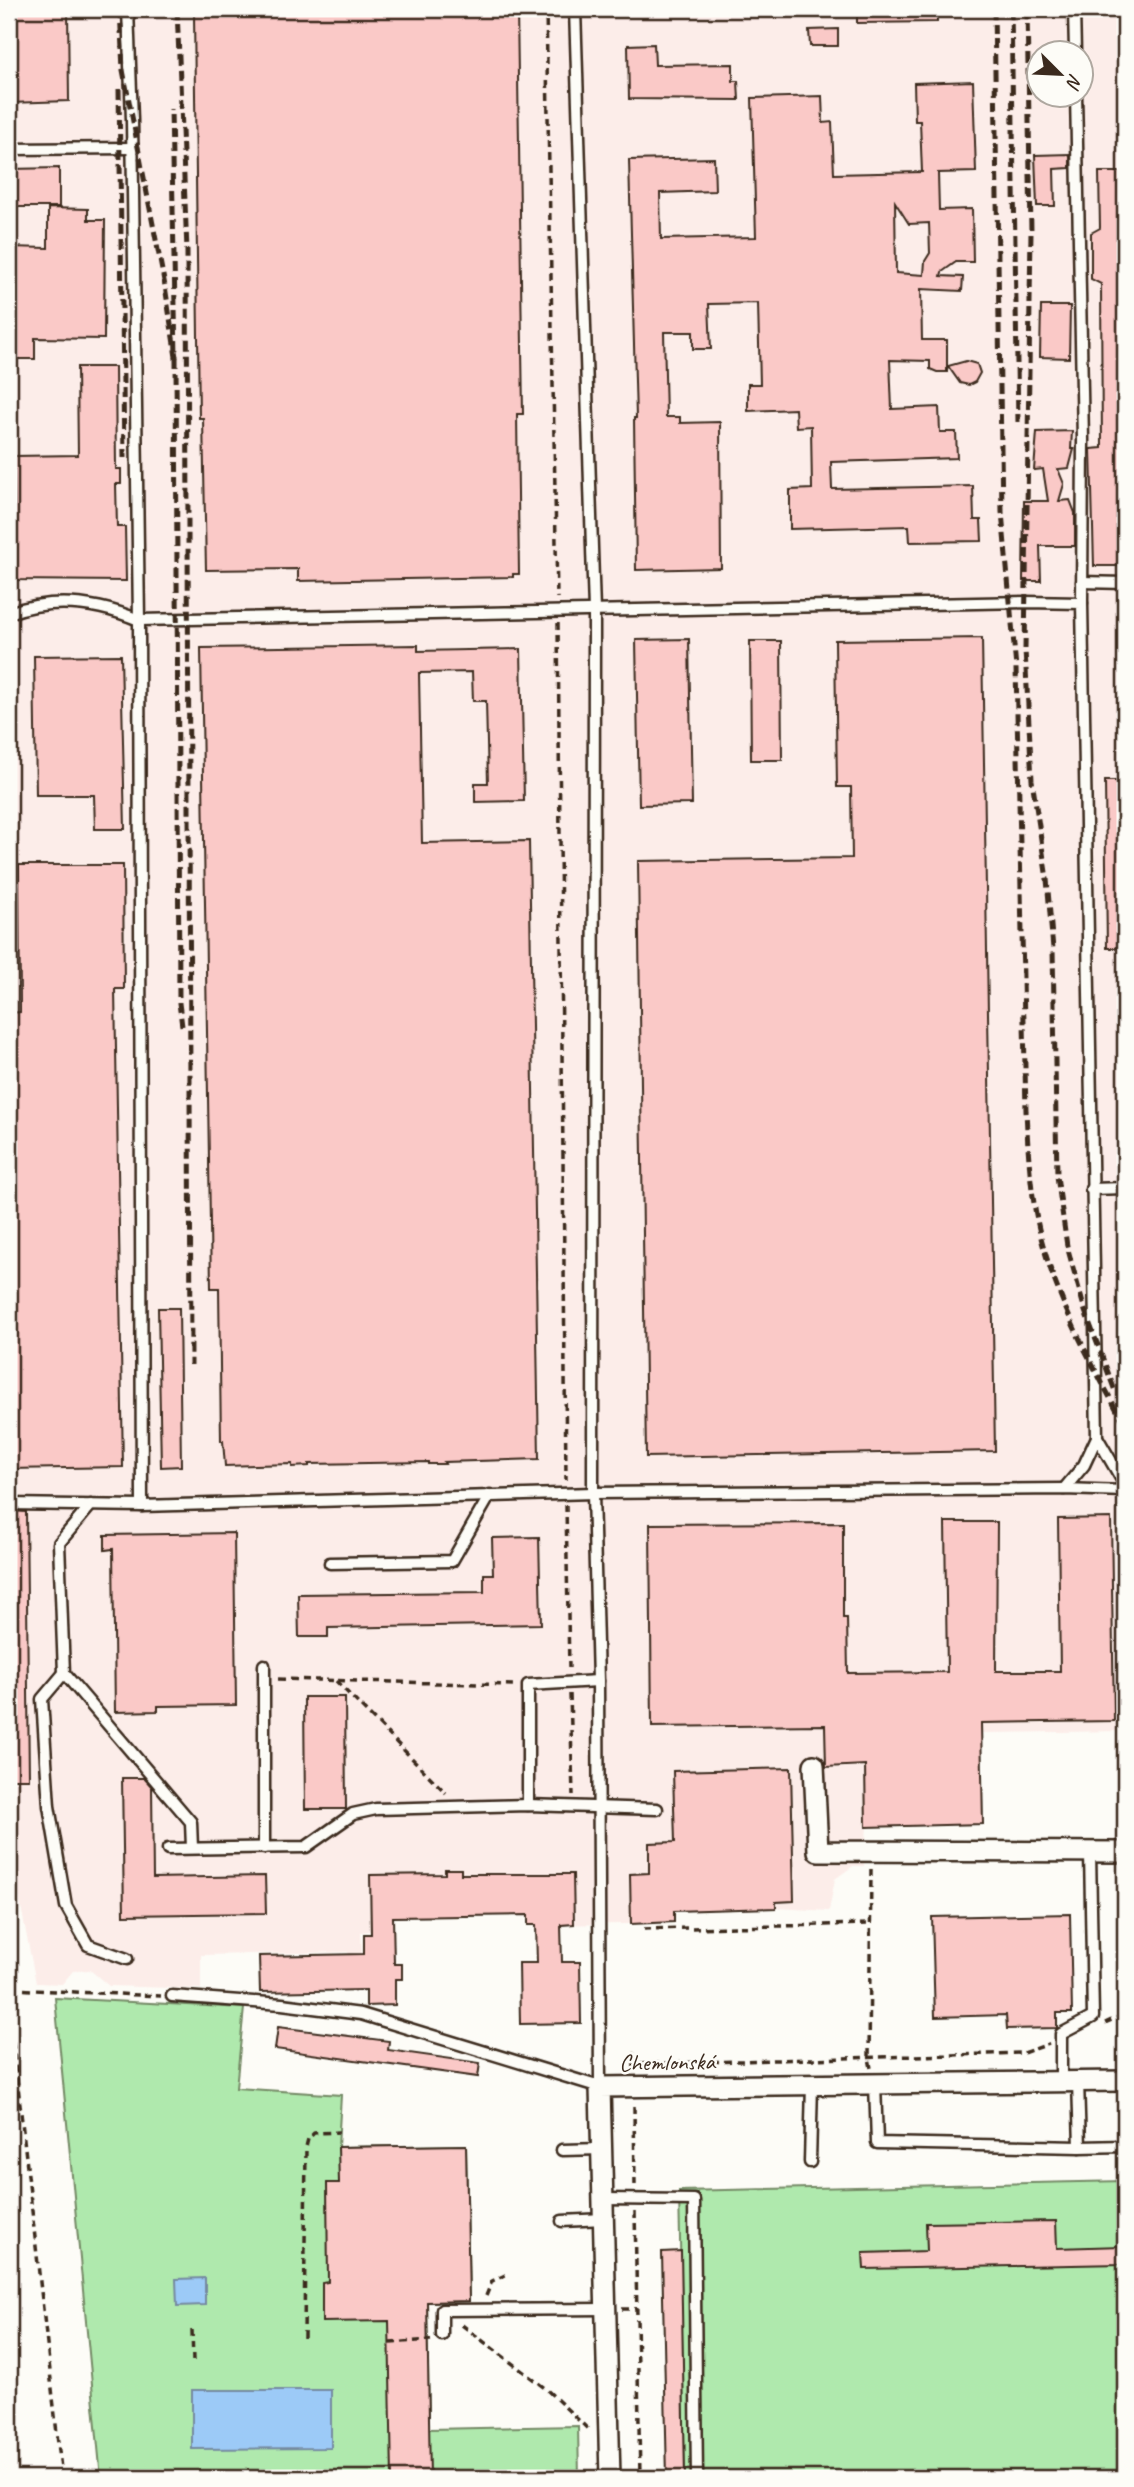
<svg xmlns="http://www.w3.org/2000/svg" width="1134" height="2487" font-family="Caveat,sans-serif">
<rect width="100%" height="100%" fill="#fdfcf7"/>
<filter id="ink" filterUnits="userSpaceOnUse"><feTurbulence type="fractalNoise" baseFrequency=".0143" numOctaves="2"/><feDisplacementMap in="SourceGraphic" scale="14" xChannelSelector="R" yChannelSelector="G"/><feConvolveMatrix kernelMatrix="1 2 1 2 8 2 1 2 1" color-interpolation-filters="sRGB"/></filter>
<g filter="url(#ink)">
<!-- built -->
<path fill="#fcede9" fill-rule="evenodd" d="M9 9H1125V1731L981 1733 983 1824 867 1827 864 1866H853L835 1879 829 1911 776 1908 674 1911V1922L631 1924 528 1925V1915L372 1917V1931L361 1932 362 1957H349L348 1952 201 1955V1989L109 1986 90 1970 73 1971 62 1984 36 1983 9 1846ZM1040 52H1082V94H1040Z"/>
<!-- green -->
<g fill="#afe9ad" stroke="#758a66" stroke-width="2">
<polygon points="55,1998 244,2008 236,2088 341,2095 338,2147 466,2145 469,2301 427,2302 429,2429 578,2426 579,2478 101,2478"/>
<polygon points="1125,2181 1125,2478 685,2478 679,2191"/>
</g>
<!-- water -->
<g fill="#9ccaf7" stroke="#758aa0" stroke-width="2">
<polygon points="205,2278 205,2305 177,2306 176,2279"/>
<polygon points="192,2390 331,2390 331,2448 192,2449"/>
</g>
<!-- building -->
<g fill="#fac9c7" stroke="#3b2a1e" stroke-width="2" fill-rule="evenodd">
<polygon points="9,9 68,9 69,101 9,103"/>
<polygon points="266,9 517,9 523,414 517,414 519,574 513,574 513,577 298,581 298,569 206,570 203,418 199,418 194,14 266,14"/>
<polygon points="857,9 937,9 937,22 857,23"/>
<polygon points="838,29 838,46 810,46 809,30"/>
<polygon points="654,44 655,65 733,64 733,81 738,81 739,100 629,99 628,45"/>
<path d="M973 81 976 172 938 173 939 210 972 209 973 262H956L942 272 941 276 963 277 962 291 921 289 922 340H947V372H937L930 369V361L890 360 892 409 939 407 940 432H956L957 458 831 462 832 489 973 486 974 520H981L982 541 910 542 909 526 790 529V490L812 489 811 426 796 427 795 409 748 411V384H760L758 303 709 304 711 349H693V332H664L666 417H680V423L720 422 721 568 636 570 634 418H636L629 160 714 158 715 191 660 193 661 239 756 237 752 98 822 96 823 123 832 122 834 174 922 172 920 121H915L914 83ZM895 202 909 224 929 223 930 253 925 261 924 275 896 273Z"/>
<polygon points="1070,154 1070,168 1054,169 1055,206 1037,206 1035,155"/>
<polygon points="59,168 59,207 9,207 9,169"/>
<polygon points="1099,172 1125,172 1125,566 1094,566 1091,449 1102,448 1101,284 1091,279 1091,233 1100,228"/>
<polygon points="48,208 88,209 88,220 105,220 104,339 35,338 35,359 9,359 9,247 48,248"/>
<polygon points="1041,306 1070,306 1069,358 1040,357"/>
<polygon points="966,361 977,364 980,373 975,382 969,385 960,383 948,366"/>
<polygon points="77,367 115,367 116,469 121,469 121,484 116,484 117,527 125,527 126,581 9,580 9,545 15,545 14,456 78,455"/>
<polygon points="1072,431 1071,449 1074,449 1069,468 1058,469 1064,484 1059,501 1070,500 1075,513 1075,546 1040,546 1041,581 1023,581 1024,501 1048,501 1043,469 1034,470 1037,432"/>
<polygon points="982,638 995,1451 646,1457 638,861 852,858 851,787 837,787 835,640"/>
<polygon points="689,639 692,804 639,805 636,640"/>
<polygon points="750,641 781,641 782,760 751,760"/>
<polygon points="418,645 418,651 521,649 524,801 475,802 475,783 488,783 486,701 473,701 472,672 419,673 422,843 529,841 539,1459 444,1462 445,1464 428,1464 428,1462 309,1464 309,1466 292,1467 292,1464 225,1466 223,1441 221,1441 219,1288 211,1288 201,648"/>
<polygon points="121,655 125,829 95,829 94,795 36,795 34,656"/>
<polygon points="1105,781 1125,781 1125,948 1107,948"/>
<polygon points="19,865 123,865 124,989 115,989 123,1467 9,1469 9,1013 20,1012"/>
<polygon points="158,1308 179,1308 181,1466 161,1467"/>
<polygon points="9,1511 26,1512 29,1779 9,1779"/>
<polygon points="1111,1518 1114,1721 981,1723 983,1824 866,1827 865,1765 826,1767 825,1725 652,1727 650,1524 843,1523 843,1618 847,1618 848,1673 947,1672 945,1522 997,1522 996,1671 1060,1671 1058,1519"/>
<polygon points="234,1533 236,1705 158,1706 158,1711 115,1712 113,1549 105,1550 105,1535"/>
<polygon points="539,1537 541,1624 328,1628 328,1637 299,1637 298,1594 484,1592 484,1574 493,1574 492,1538"/>
<polygon points="304,1697 345,1697 346,1809 305,1809"/>
<polygon points="791,1768 794,1901 776,1902 776,1908 674,1911 674,1922 631,1924 630,1874 649,1873 649,1843 675,1842 673,1771"/>
<polygon points="122,1778 144,1778 152,1787 153,1878 265,1876 266,1913 124,1915"/>
<polygon points="445,1869 461,1869 461,1874 573,1874 574,1924 561,1925 562,1962 580,1962 581,2023 520,2024 519,1963 537,1963 536,1925 528,1925 528,1915 393,1917 394,1964 402,1964 402,1979 395,1979 395,2005 366,2006 366,1990 260,1992 259,1956 364,1954 364,1934 371,1934 370,1875 445,1874"/>
<polygon points="1070,1914 1072,2013 1057,2013 1057,2028 1007,2029 1006,2015 935,2017 932,1917"/>
<polygon points="278,2027 389,2041 388,2050 480,2063 478,2077 275,2049"/>
<polygon points="466,2145 469,2301 427,2302 430,2478 392,2478 389,2321 322,2322 322,2283 328,2282 327,2183 339,2183 338,2147"/>
<polygon points="1056,2221 1057,2248 1122,2246 1122,2264 864,2269 863,2253 927,2251 926,2223"/>
<polygon points="681,2251 685,2478 667,2478 662,2252"/>
</g>
<g fill="none" stroke-linecap="round" stroke-linejoin="round">
<defs>
<g id="lane">
<polyline points="128,9 132,120 139,620 142,1506"/>
<polyline points="1074,9 1075,52"/>
<polyline points="1076,94 1083,440 1082,603"/>
<polyline points="9,149 133,148"/>
<polyline points="1082,582 1125,583"/>
<path d="M9 613C53 597 96 602 139 620L1026 602 1082 603 1097 1437 1125 1485"/>
<polyline points="1091,1189 1125,1188"/>
<polyline points="1064,1489 1084,1465 1097,1437"/>
<polyline points="9,1504 142,1506 593,1493 1064,1489 1125,1491"/>
<polyline points="91,1505 59,1543 64,1673 191,1822 192,1848"/>
<polyline points="330,1563 452,1561 490,1495"/>
<polyline points="264,1665 264,1848"/>
<polyline points="64,1673 42,1699 49,1806 66,1906 88,1945 127,1959"/>
<polyline points="528,1805 528,1685 598,1681"/>
<polyline points="168,1849 306,1847 353,1814 376,1809 528,1805 657,1809"/>
<polyline points="172,1996 282,2004 361,2014 600,2087 598,1681 593,1493 594,611 575,9"/>
<polyline points="1061,2081 1061,2034 1093,2017 1090,1852"/>
<polyline points="1078,2081 1080,2147 1125,2146"/>
<polyline points="875,2083 877,2143 1080,2147"/>
<polyline points="562,2150 602,2149"/>
<polyline points="810,2162 812,2084"/>
<polyline points="603,2199 694,2200 697,2478"/>
<polyline points="562,2221 604,2219"/>
<polyline points="442,2335 442,2310 606,2309"/>
</g>
<g id="street">
<polyline points="814,1765 818,1851 1125,1852"/>
<polyline points="610,2478 600,2087 1125,2081"/>
</g>
</defs>
<!-- lane casing -->
<use href="#lane" stroke="#3b2a1e" stroke-width="15"/>
<!-- street casing -->
<use href="#street" stroke="#3b2a1e" stroke-width="24"/>
<!-- path -->
<g stroke="#3b2a1e" stroke-width="3.5" stroke-dasharray="7 5" stroke-linecap="butt">
<polyline points="546,9 557,598"/>
<polyline points="558,623 566,1480"/>
<polyline points="566,1505 569,1669"/>
<polyline points="278,1679 515,1685"/>
<polyline points="336,1681 446,1793"/>
<polyline points="570,1694 573,1795"/>
<polyline points="871,1869 869,2058 871,2068"/>
<polyline points="644,1929 869,1924"/>
<polyline points="9,1979 12,1989"/>
<polyline points="1105,2023 1125,2014"/>
<polyline points="634,2064 635,2052"/>
<polyline points="634,2070 634,2064 1023,2053 1049,2044"/>
<polyline points="634,2106 635,2186"/>
<polyline points="635,2211 640,2478"/>
<polyline points="486,2296 492,2281 510,2273"/>
<polyline points="622,2309 636,2309"/>
<polyline points="462,2325 546,2389 591,2432"/>
<polyline points="192,2330 193,2361"/>
<polyline points="304,2338 306,2147 308,2139 314,2133 339,2132"/>
<polyline points="390,2343 431,2340"/>
<polyline points="62,2478 10,2015 12,1989 161,1996"/>
</g>
<!-- lane -->
<use href="#lane" stroke="#fdfcf7" stroke-width="10"/>
<!-- street -->
<use href="#street" stroke="#fdfcf7" stroke-width="19"/>
<!-- rail -->
<g stroke="#3b2a1e" stroke-width="5" stroke-dasharray="10 5" stroke-linecap="butt">
<polyline points="120,9 123,70 165,286 176,357 171,109"/>
<polyline points="177,9 187,250 191,1365"/>
<path d="M994 9 1002 512 1016 668 1026 1111C1028 1150 1030 1190 1039 1229 1054 1296 1092 1365 1125 1425"/>
<polyline points="1011,9 1018,422"/>
<polyline points="1027,9 1031,231 1025,650 1032,780 1047,879 1053,949 1057,1176 1067,1246 1085,1311 1115,1391"/>
<polyline points="119,89 124,458"/>
<polyline points="176,357 179,1003 182,1026"/>
</g>
</g>
</g>
<g text-anchor="middle" stroke-width="5" stroke-linejoin="round" paint-order="stroke">
<!-- street labels -->
<g font-size="24" fill="#3b2a1e" stroke="#fdfcf7">
<text transform="translate(667 2062) rotate(-1)" y="8">Chemlonská</text>
</g>
</g>
<!-- margin -->
<rect width="1134" height="2487" fill="none" stroke="#fdfcf7" stroke-width="35"/>
<rect x="18" y="18" width="1099" height="2452" fill="none" stroke="#3b2a1e" stroke-width="2.5" filter="url(#ink)"/>
<!-- north arrow -->
<g transform="translate(1060 74) rotate(114)"><circle r="33" fill="#fdfcf7" stroke="#afa8a0" stroke-width="2"/>
<path d="M0-5L12 26L0 18L-12 26Z" fill="#3b2a1e"/>
<text y="-10" font-size="19" font-weight="bold" text-anchor="middle" fill="#3b2a1e">N</text>
</g>
</svg>
